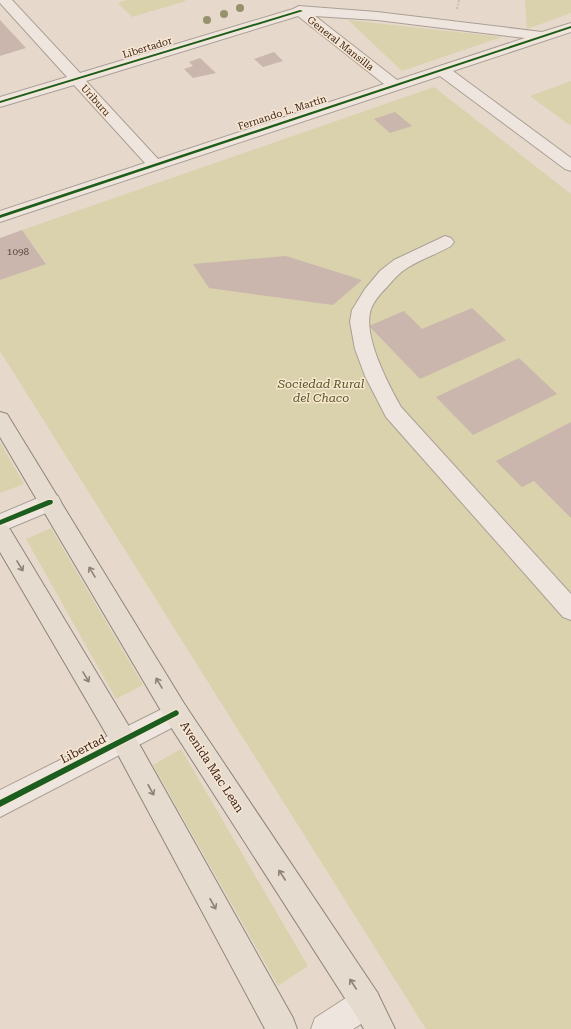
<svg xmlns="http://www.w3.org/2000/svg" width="571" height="1029" font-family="'Roboto Serif',serif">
<rect width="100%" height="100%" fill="#e6d9cc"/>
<!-- green -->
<g fill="#d9d2ad">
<polygon points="127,0 184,0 186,1 132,17 118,3"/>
<polygon points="525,0 571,0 571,13 527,29"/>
<polygon points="348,20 502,37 402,71"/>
<polygon points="571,81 571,126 530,96"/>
<polygon points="434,87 571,194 571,1029 426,1029 0,351 0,280 46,263 22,230"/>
<polygon points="0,442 24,484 0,493"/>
<polygon points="51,528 143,685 116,699 26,539"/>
<polygon points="181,749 308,966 278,986 153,765"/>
</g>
<!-- building -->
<g fill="#cab6ad">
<polygon points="0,20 26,48 0,56"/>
<polygon points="274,52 283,61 263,67 254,59"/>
<polygon points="200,58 216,73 193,78 184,69 193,66 189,62"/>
<polygon points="395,112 412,126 390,133 374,119"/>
<polygon points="22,230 46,264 0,280 0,238"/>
<polygon points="286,256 362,280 333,305 209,288 193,264"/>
<polygon points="472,308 506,340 420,379 369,326 404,311 422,329"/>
<polygon points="519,358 557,394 473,435 436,397"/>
<polygon points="571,422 571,518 534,481 522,487 496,461"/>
</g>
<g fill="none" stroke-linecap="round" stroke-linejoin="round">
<defs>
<g id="minor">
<path d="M0 0H12L80 73 293 9 299 6 377 12 542 32 571 23V32L453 71 571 158V171L565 169 440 76 0 222V211L145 163 74 85 0 107V97L67 77 0 3ZM298 16 384 84 158 159 86 81ZM315 16 377 20 525 38 397 80Z"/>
<path d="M445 236 451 238 454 242 451 246C437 254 421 259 407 268 399 273 393 280 387 287 381 293 374 301 371 309 362 335 388 384 401 407L571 594V620L563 617 386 417 365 376 355 349 350 322 352 310 365 289 380 271 394 260Z"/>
<polygon points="50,493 58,496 61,502 58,508 0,532 0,514"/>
<polygon points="176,702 185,705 189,713 185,721 0,817 0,790"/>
<polygon points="366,988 377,992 381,1003 377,1014 353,1029 311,1029 315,1018 355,992"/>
</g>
<g id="major">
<polygon points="0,412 7,414 185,705 377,992 395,1029 364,1029 355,1014 167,721 0,437"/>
<polygon points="0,523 8,526 133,733 293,1018 297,1029 265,1029 115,749 0,552"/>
</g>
</defs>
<!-- minor casing -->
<use href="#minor" stroke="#ab9f95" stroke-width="2"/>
<!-- major casing -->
<use href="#major" stroke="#90847c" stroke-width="2"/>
<!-- path -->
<polyline stroke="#c6bdb5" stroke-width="2" stroke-dasharray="2 1.5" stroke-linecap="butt" points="457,9 459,0"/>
<!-- minor -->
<use href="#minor" fill="#eee6de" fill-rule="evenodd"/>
<!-- major -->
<use href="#major" fill="#e5dbcf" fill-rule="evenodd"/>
<defs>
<g id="cycleway">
<polygon points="300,10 303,11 0,103 0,101"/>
<polygon points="571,26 571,28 0,218 0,215"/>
<polygon points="48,500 52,500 53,502 52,504 0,525 0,520"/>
<polygon points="176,710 178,711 179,713 178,715 0,807 0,800"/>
</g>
</defs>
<!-- cycleway casing -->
<use href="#cycleway" stroke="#f8e6d1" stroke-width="2"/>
<!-- cycleway -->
<use href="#cycleway" fill="#1b5e20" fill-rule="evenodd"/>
</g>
<!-- trees -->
<g fill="#96926e">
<circle cx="240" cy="8" r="4"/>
<circle cx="224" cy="14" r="4"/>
<circle cx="207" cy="20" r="4"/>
</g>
<!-- one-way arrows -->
<defs><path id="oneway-shaft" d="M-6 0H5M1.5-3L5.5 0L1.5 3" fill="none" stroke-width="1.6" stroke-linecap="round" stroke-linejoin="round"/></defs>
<g stroke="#908076">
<use href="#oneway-shaft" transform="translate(20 566) rotate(59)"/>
<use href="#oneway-shaft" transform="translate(92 572) rotate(-121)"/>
<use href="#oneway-shaft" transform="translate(86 677) rotate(59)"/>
<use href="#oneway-shaft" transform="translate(159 683) rotate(-121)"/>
<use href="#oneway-shaft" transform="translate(151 790) rotate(61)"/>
<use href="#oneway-shaft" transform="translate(282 875) rotate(-123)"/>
<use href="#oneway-shaft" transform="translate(213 904) rotate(61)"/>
<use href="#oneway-shaft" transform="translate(353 984) rotate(-123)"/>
</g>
<g text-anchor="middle" stroke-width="3" stroke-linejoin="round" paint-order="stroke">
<!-- far-street labels -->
<g font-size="10" fill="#3a261d" stroke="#f8e6d1">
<text transform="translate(341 43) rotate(38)" y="4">General Mansilla</text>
<text transform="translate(147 47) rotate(-17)" y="4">Libertador</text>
<text transform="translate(96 100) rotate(48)" y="4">Uriburu</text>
<text transform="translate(282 112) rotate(-18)" y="4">Fernando L. Martín</text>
</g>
<!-- number labels -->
<g font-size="10" fill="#5e4a41">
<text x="18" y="255">1098</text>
</g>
<!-- park labels -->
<g font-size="12" font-style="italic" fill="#545822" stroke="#f8e6d1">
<text x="321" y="388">Sociedad Rural<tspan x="321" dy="14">del Chaco</tspan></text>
</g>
<!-- street labels -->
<g font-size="12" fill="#3a261d" stroke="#f8e6d1">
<text transform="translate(83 749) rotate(-27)" y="4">Libertad</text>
<text transform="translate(212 767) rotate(57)" y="4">Avenida Mac Lean</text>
</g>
</g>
</svg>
